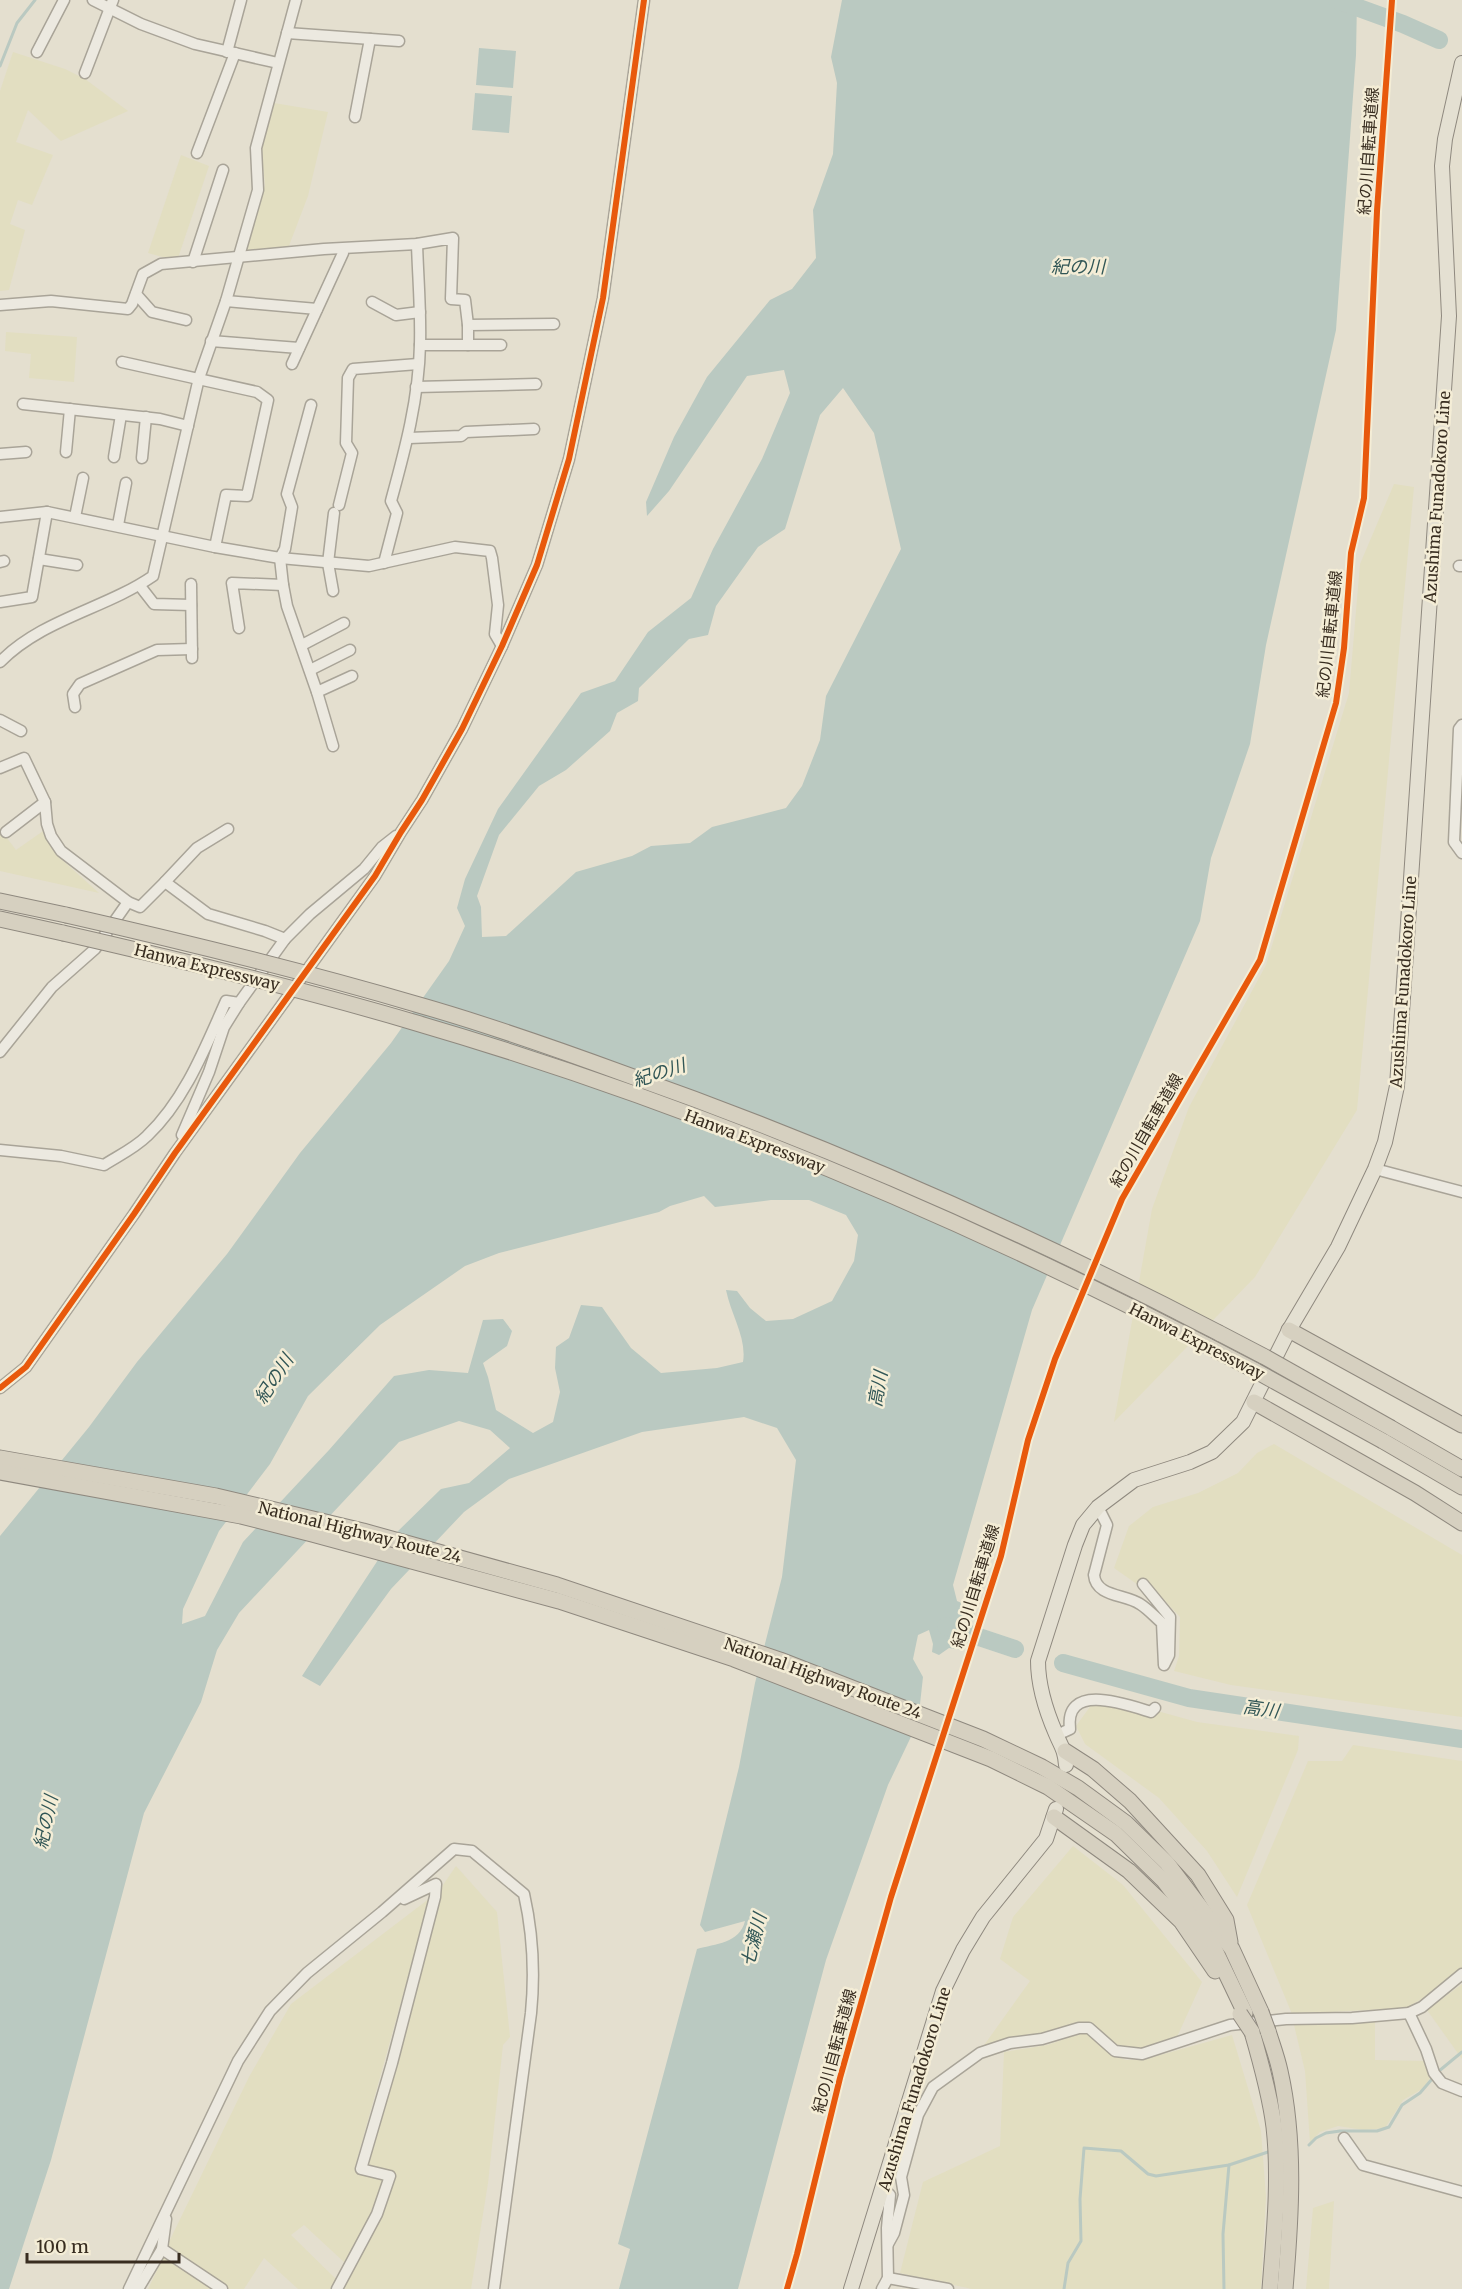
<svg xmlns="http://www.w3.org/2000/svg" width="1462" height="2289" font-family="Merriweather,'Noto Sans JP',serif">
<rect width="100%" height="100%" fill="#e4dfcf"/>
<!-- farmland -->
<g fill="#e2dec1">
<polygon points="13,52 65,69 85,79 128,111 61,141 28,110 16,142 53,155 32,205 18,200 10,224 25,230 9,290 0,291 0,91"/>
<polygon points="274,103 328,112 308,196 287,251 245,252 265,185 261,147"/>
<polygon points="181,155 209,166 177,261 148,253"/>
<polygon points="6,332 77,337 74,382 29,378 31,354 5,351"/>
<polygon points="1394,484 1414,487 1357,1110 1255,1277 1114,1422 1152,1209 1189,1107 1266,965 1349,693 1360,564"/>
<polygon points="0,829 16,850 46,829 60,858 99,893 0,871"/>
<polygon points="1274,1444 1462,1555 1462,1717 1231,1685 1174,1671 1179,1656 1180,1617 1146,1581 1141,1587 1114,1568 1129,1526 1153,1507 1198,1493 1238,1473 1257,1453"/>
<polygon points="1118,1700 1197,1722 1299,1736 1298,1750 1237,1897 1207,1851 1159,1798 1085,1744 1076,1726 1092,1704"/>
<polygon points="1353,1745 1462,1761 1462,1970 1439,1989 1406,2008 1292,2014 1247,1905 1308,1761 1342,1761"/>
<polygon points="1073,1846 1123,1885 1202,1982 1177,2037 1142,2049 1120,2047 1086,2022 982,2048 1030,1981 1000,1959 1013,1917"/>
<polygon points="456,1866 497,1912 510,2037 503,2045 488,2183 471,2289 341,2289 382,2218 394,2173 366,2165 443,1885"/>
<polygon points="430,1898 355,2167 363,2174 386,2178 373,2211 345,2263 304,2225 291,2235 336,2279 333,2289 298,2289 264,2258 244,2289 229,2289 167,2246 249,2077 291,2004"/>
<polygon points="1462,1984 1462,2059 1427,2010"/>
<polygon points="1375,2022 1375,2060 1426,2061 1432,2076 1422,2089 1403,2100 1385,2128 1364,2130 1338,2126 1320,2132 1310,2142 1305,2071 1294,2025"/>
<polygon points="1086,2032 1110,2054 1126,2060 1146,2059 1232,2035 1261,2131 1266,2197 1261,2289 972,2289 900,2273 923,2182 1000,2146 1004,2052 1047,2045"/>
<polygon points="1334,2201 1329,2289 1306,2289 1313,2208"/>
<polygon points="164,2256 212,2289 148,2289"/>
</g>
<!-- water -->
<g fill="#bac9c1" fill-rule="evenodd">
<path d="M842 0H1357L1356 55 1336 330 1266 645 1250 744 1211 858 1200 921 1032 1310 953 1585 957 1601 976 1609 963 1650 949 1648 939 1655 932 1652 933 1644 929 1630 918 1635 913 1659 923 1677 918 1722 888 1785 826 1960 738 2289H619L630 2249 618 2244 697 1949C715 1944 740 1943 745 1921L705 1932 700 1925 739 1767 755 1683 782 1577 796 1460 777 1428 744 1417 642 1432 509 1479 464 1512 391 1589 320 1686 302 1676 395 1534 441 1489 469 1483 510 1448 490 1430 459 1421 399 1442 239 1613 217 1650 201 1702 144 1813 51 2160 9 2289H0V1536L89 1427 137 1362 227 1254 300 1153 391 1043 449 961 465 926 457 908 465 879 498 809 581 693 615 681 648 632 691 598 713 549 762 459 790 393 784 370 747 376 669 491 647 516 646 502 674 437 707 377 770 300 792 289 816 258 813 210 833 154 837 83 831 57ZM843 388 874 433 901 549 826 696 820 740 802 786 786 808 712 827 690 843 651 846 632 856 576 872 506 936 482 937 481 907 477 896 499 835 539 786 566 770 610 731 617 713 638 701 639 688 689 639 708 635 716 606 758 547 785 529 820 415ZM704 1196 715 1207 771 1200H809L846 1215 858 1235 854 1261 832 1301 793 1319 766 1321 750 1308 737 1291 726 1290C731 1315 747 1338 743 1362L717 1368 661 1373 631 1348 602 1307 581 1305 569 1338 556 1347 555 1368 560 1392 553 1422 533 1433 496 1410 488 1377 483 1363 507 1346 512 1331 503 1319 483 1320 468 1373 429 1370 394 1376 329 1450 243 1542 205 1616 182 1624 183 1609 219 1531 270 1464 308 1396 380 1325 465 1266 499 1253 659 1212 670 1206Z"/>
<polygon points="479,48 516,51 513,88 476,85"/>
<polygon points="475,93 512,96 509,133 472,130"/>
</g>
<g fill="none" stroke-linecap="round" stroke-linejoin="round">
<!-- stream -->
<g stroke="#bac9c1" stroke-width="3">
<polyline points="0,66 17,23 35,0"/>
<polyline points="1309,2145 1316,2138 1326,2133 1340,2131 1377,2131 1389,2127 1402,2105 1420,2093 1439,2071 1462,2052"/>
<polyline points="1064,2289 1068,2263 1081,2241 1080,2199 1084,2148 1121,2151 1148,2174 1156,2176 1229,2165 1268,2152"/>
<polyline points="1224,2289 1223,2234 1229,2165"/>
</g>
<!-- river -->
<g stroke="#bac9c1" stroke-width="18">
<polyline points="1337,0 1403,24 1439,40"/>
<polyline points="946,1626 1015,1649"/>
<polyline points="1063,1663 1189,1698 1462,1739"/>
</g>
<defs>
<g id="minor">
<polyline points="93,0 141,24 195,44 278,63"/>
<polyline points="287,33 399,41"/>
<polyline points="37,52 64,0"/>
<polyline points="227,52 241,0"/>
<polyline points="85,73 113,0"/>
<polyline points="355,117 370,39"/>
<polyline points="197,153 235,53"/>
<polyline points="193,262 223,170"/>
<polyline points="136,294 152,312 186,320"/>
<polyline points="226,301 317,309"/>
<polyline points="372,302 396,315 420,312"/>
<polyline points="0,305 51,301 128,309 132,304 143,274 161,264 324,249 417,244 453,238 451,299 465,300 468,325"/>
<polyline points="211,341 299,348"/>
<polyline points="420,345 468,345 468,325 554,324"/>
<polyline points="468,345 501,345"/>
<polyline points="122,362 257,392 268,400 247,496 226,495 215,547"/>
<polyline points="292,364 343,253"/>
<polyline points="416,387 536,384"/>
<polyline points="23,404 160,419 188,426"/>
<polyline points="311,405 287,494 292,507 285,549 280,558 283,585 287,606 317,692 333,746"/>
<polyline points="409,438 461,436 466,432 534,429"/>
<polyline points="66,452 70,409"/>
<polyline points="0,454 26,452"/>
<polyline points="114,457 121,415"/>
<polyline points="142,458 146,417"/>
<polyline points="339,505 352,453 346,443 348,378 353,369 418,364"/>
<polyline points="0,517 47,512 215,547 280,558 369,566 455,547 490,551 492,558 498,605 495,634 502,646"/>
<polyline points="75,517 83,478"/>
<polyline points="118,525 126,483"/>
<polyline points="39,559 77,565"/>
<polyline points="0,562 4,561"/>
<path d="M384 563 397 513 391 501C405 450 419 398 420 344 421 311 418 277 417 244"/>
<polyline points="1459,566 1462,566"/>
<polyline points="191,584 192,658"/>
<polyline points="140,586 154,604 191,605"/>
<polyline points="333,591 328,563 334,513"/>
<polyline points="0,602 32,597 47,512"/>
<polyline points="239,628 232,583 283,585"/>
<polyline points="302,645 344,623"/>
<path d="M0 662C42 619 105 609 153 576L199 378 226 301 258 190 256 148 296 0"/>
<polyline points="310,670 350,650"/>
<polyline points="317,692 352,676"/>
<polyline points="75,707 73,694 80,684 157,650 192,649"/>
<polyline points="0,720 21,731"/>
<polyline points="1462,725 1459,729 1454,842 1462,853"/>
<polyline points="0,768 24,758 45,802 47,824 51,836 61,851 128,902 140,907 165,882 208,914 265,931 285,939"/>
<polyline points="6,832 45,802"/>
<polyline points="165,882 197,848 228,829"/>
<polyline points="0,1052 52,987 95,949 128,902"/>
<polyline points="182,1135 209,1072 224,1027 239,1003 285,939 310,914 364,869 382,847 396,836"/>
<path d="M0 1150 61 1156 104 1165C118 1156 135 1148 147 1136 185 1100 205 1048 226 1001L239 1003"/>
<polyline points="1375,1169 1462,1192"/>
<polyline points="0,1388 26,1367 134,1214 175,1153 375,876 401,832 422,800 462,729 502,646 537,565 569,459 603,298 644,0"/>
<path d="M1098 1507 1107 1525 1094 1575C1096 1597 1125 1594 1140 1604 1148 1609 1155 1617 1162 1623L1164 1665 1169 1655 1170 1617 1143 1584"/>
<path d="M1057 1735 1070 1729C1064 1681 1128 1705 1151 1712L1155 1708"/>
<polyline points="1409,2013 1426,2049 1434,2073 1442,2083 1462,2091"/>
<polyline points="1344,2138 1363,2165 1462,2192"/>
<polyline points="166,2219 162,2249 222,2289"/>
<polyline points="888,2244 894,2233 904,2195 901,2177 918,2115 933,2087 980,2053 1010,2043 1042,2039 1079,2028 1089,2028 1115,2051 1142,2054 1230,2025 1286,2019 1352,2018 1409,2013 1422,2007 1462,1974"/>
<polyline points="888,2278 948,2289"/>
<path d="M129 2289 238 2061 270 2011 307 1973 382 1912 454 1849 472 1851 524 1894C533 1934 535 1972 531 2013L494 2289"/>
<polyline points="138,2289 162,2249"/>
<polyline points="337,2289 377,2214 390,2176 361,2169 392,2063 435,1897 436,1884 404,1899"/>
<polyline points="882,2289 888,2278 887,2228 890,2195 883,2188"/>
</g>
<g id="major">
<path d="M1066 1765C1065 1750 1061 1746 1056 1734 1046 1711 1038 1687 1038 1661L1075 1545 1083 1525 1098 1507 1134 1480 1190 1462 1212 1452 1243 1422 1289 1330 1338 1247 1375 1169 1385 1142 1397 1086 1449 316 1442 166 1445 139 1462 63"/>
<polyline points="851,2289 943,1991 963,1950 983,1917 1046,1839 1056,1809"/>
</g>
<g id="highway">
<polyline points="0,901 66,915"/>
<polyline points="0,919 63,933"/>
<polyline points="1289,1330 1462,1425"/>
<polyline points="1219,1333 1265,1357"/>
<polyline points="1206,1345 1256,1371"/>
<polyline points="1254,1402 1415,1493 1462,1523"/>
<polyline points="1391,1428 1462,1469"/>
<polyline points="1383,1441 1462,1487"/>
<polyline points="0,1458 216,1496 363,1531 557,1585 780,1660 983,1739 1042,1767 1078,1788 1126,1823 1167,1863 1232,1949 1261,2012"/>
<polyline points="0,1472 241,1516 312,1534 559,1601 734,1659 991,1759 1048,1787 1116,1834 1164,1881 1212,1944 1245,2013"/>
<polyline points="1065,1751 1093,1769 1130,1801 1198,1875 1226,1920 1230,1942"/>
<polyline points="1054,1817 1129,1871 1181,1921 1215,1971"/>
<path d="M1268 2031C1272 2044 1277 2057 1280 2071 1296 2142 1291 2217 1285 2289"/>
<path d="M1252 2032C1261 2063 1270 2095 1274 2127 1280 2180 1274 2235 1270 2289"/>
</g>
</defs>
<!-- minor casing -->
<use href="#minor" stroke="#a9a498" stroke-width="13"/>
<!-- major casing -->
<use href="#major" stroke="#8f897f" stroke-width="16"/>
<!-- highway casing -->
<use href="#highway" stroke="#8f897f" stroke-width="17"/>
<!-- minor -->
<use href="#minor" stroke="#ece9e0" stroke-width="10"/>
<!-- major -->
<use href="#major" stroke="#e4e0d2" stroke-width="14"/>
<!-- highway -->
<use href="#highway" stroke="#d6d0c0" stroke-width="15"/>
<defs>
<g id="highway-bridge">
<path d="M66 915C185 942 303 971 419 1005 489 1025 557 1049 625 1074 829 1146 1027 1233 1219 1333"/>
<path d="M63 933C181 960 298 988 413 1022 687 1102 954 1214 1206 1345"/>
<polyline points="1265,1357 1391,1428"/>
<polyline points="1256,1371 1383,1441"/>
<polyline points="1261,2012 1268,2031"/>
<polyline points="1240,2014 1252,2032"/>
</g>
</defs>
<!-- highway-bridge casing -->
<use href="#highway-bridge" stroke="#8f897f" stroke-width="17" stroke-linecap="butt"/>
<!-- highway-bridge -->
<use href="#highway-bridge" stroke="#d6d0c0" stroke-width="15"/>
<defs>
<g id="cycleway">
<polyline points="0,1388 26,1367 134,1214 175,1153 375,876 401,832 422,800 462,729 502,646 537,565 569,459 603,298 644,0"/>
<polyline points="787,2289 797,2254 840,2078 891,1897 1001,1556 1028,1440 1055,1359 1122,1199 1260,960 1336,703 1344,648 1351,553 1364,498 1377,211 1392,0"/>
</g>
</defs>
<!-- cycleway casing -->
<use href="#cycleway" stroke="#f4edd6" stroke-width="10"/>
<!-- cycleway -->
<use href="#cycleway" stroke="#e8590c" stroke-width="6"/>
</g>
<g text-anchor="middle" stroke-width="5" stroke-linejoin="round" paint-order="stroke">
<!-- street labels -->
<g font-size="16" fill="#382d20" stroke="#f4edd6">
<text transform="translate(1368 151) rotate(-86)" y="6">紀の川自転車道線</text>
<text transform="translate(1437 497) rotate(-86)" y="6">Azushima Funadokoro Line</text>
<text transform="translate(1329 634) rotate(-84)" y="6">紀の川自転車道線</text>
<text transform="translate(207 967) rotate(14)" y="6">Hanwa Expressway</text>
<text transform="translate(1403 982) rotate(-86)" y="6">Azushima Funadokoro Line</text>
<text transform="translate(1146 1130) rotate(-60)" y="6">紀の川自転車道線</text>
<text transform="translate(755 1141) rotate(21)" y="6">Hanwa Expressway</text>
<text transform="translate(1197 1341) rotate(27)" y="6">Hanwa Expressway</text>
<text transform="translate(360 1532) rotate(14)" y="6">National Highway Route 24</text>
<text transform="translate(975 1586) rotate(-73)" y="6">紀の川自転車道線</text>
<text transform="translate(823 1678) rotate(20)" y="6">National Highway Route 24</text>
<text transform="translate(834 2051) rotate(-75)" y="6">紀の川自転車道線</text>
<text transform="translate(914 2089) rotate(-73)" y="6">Azushima Funadokoro Line</text>
</g>
<!-- water labels -->
<g font-size="18" font-style="italic" fill="#315656" stroke="#f4edd6">
<text x="1078" y="273">紀の川</text>
<text transform="translate(659 1073) rotate(-18)" y="6">紀の川</text>
<text transform="translate(274 1379) rotate(-57)" y="6">紀の川</text>
<text transform="translate(878 1389) rotate(-80)" y="6">高川</text>
<text transform="translate(1261 1709) rotate(8)" y="6">高川</text>
<text transform="translate(46 1822) rotate(-78)" y="6">紀の川</text>
<text transform="translate(754 1940) rotate(-76)" y="6">七瀬川</text>
</g>
</g>
<!-- scale -->
<path d="M27 2253v9h152v-9" fill="none" stroke="#382d20" stroke-width="3"/>
<text x="36" y="2253" font-size="18" fill="#382d20" stroke="#f4edd6" stroke-width="4.5" paint-order="stroke">100 m</text>
</svg>
